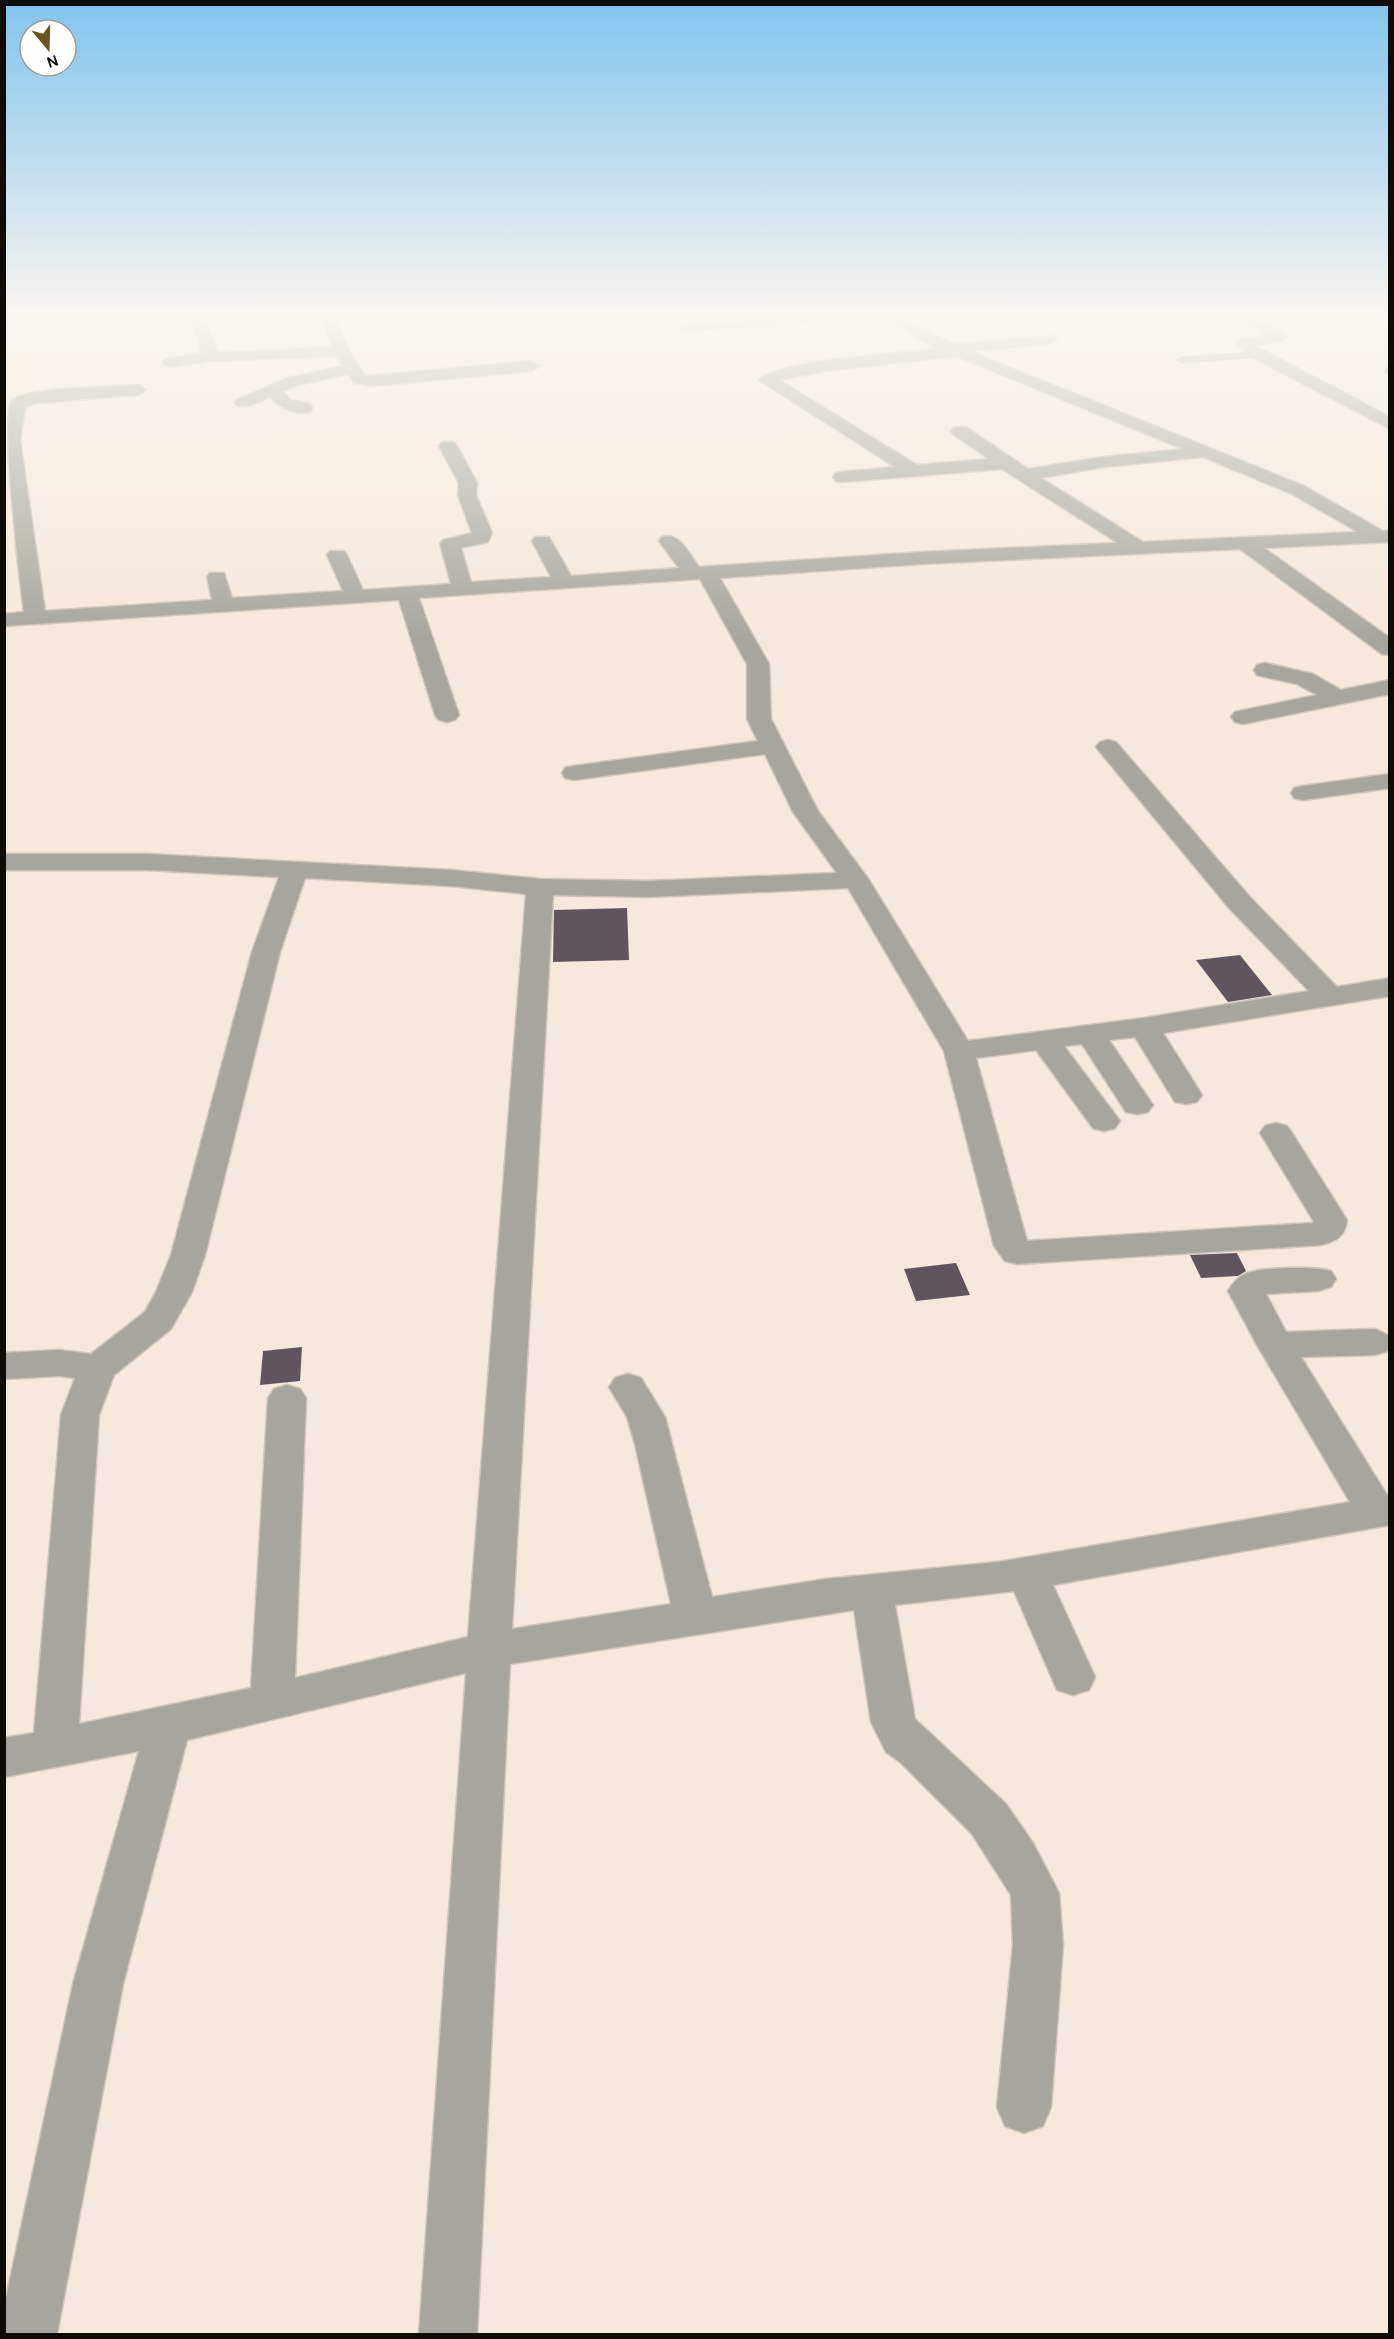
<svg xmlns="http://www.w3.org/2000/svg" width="1394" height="2339" font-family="Karla,sans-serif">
<rect width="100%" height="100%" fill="#f5e8dc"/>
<!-- building -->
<g fill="#60555f">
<polygon points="627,908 629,960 553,962 554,910"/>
<polygon points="1240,955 1272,995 1228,1002 1196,960"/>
<polygon points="1237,1253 1246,1271 1238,1276 1201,1278 1190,1255"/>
<polygon points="956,1263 970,1295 916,1301 904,1269"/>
<polygon points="302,1347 300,1381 260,1385 263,1351"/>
</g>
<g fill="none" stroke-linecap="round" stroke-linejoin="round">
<defs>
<g id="service">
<polygon points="875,313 895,315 891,318 682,331 678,328 682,325"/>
<polygon points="1258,352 1261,353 1261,357 1181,363 1176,360 1181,357"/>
<polygon points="1390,367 1390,373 1385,372 1385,368"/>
</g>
<g id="minor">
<polygon points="41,313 103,313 96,317 4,325 4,317"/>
<path d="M189 313H203L217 352H230L332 347 319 313H333L349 351 365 376 532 361 540 366 532 371 373 386 354 383 348 374 298 385 283 391 291 400 310 404 312 408 310 412C295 415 280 408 270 397L249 406H237L235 403 237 400 287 378 343 366 336 356 211 361 171 367 165 365 163 362 165 359 202 353Z"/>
<path d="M883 313H900L923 330 953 344 1054 336 1057 339 1049 344 969 351 1304 486 1383 531 1390 530V542L1264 548 1390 638V655L1382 654 1240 549 922 564 720 578 769 664 771 719 818 811 869 880 968 1041 1144 1018 1309 991 1229 908 1100 752 1096 747 1100 742 1108 740 1116 742 1249 896 1337 987 1390 978V996L1163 1033 1202 1095 1197 1102 1186 1104 1175 1102 1135 1037 1109 1040 1153 1105 1148 1112 1137 1114 1126 1112 1082 1044 1064 1046 1120 1121 1115 1128 1104 1131 1093 1128 1036 1050 976 1058 1027 1241 1313 1223V1220L1260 1133 1265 1126 1276 1123 1287 1126 1292 1133 1347 1220C1345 1237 1336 1241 1321 1245L1017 1264 1005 1261 994 1246 944 1051 848 888 649 897 553 895 512 1629 671 1604 635 1444 627 1417 609 1387 615 1378 628 1374 641 1378 665 1417 712 1597 826 1579 998 1562 1350 1502 1257 1345 1228 1291C1232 1284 1237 1278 1245 1274 1261 1267 1314 1266 1331 1271L1336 1279 1331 1287 1318 1291 1266 1294 1286 1332 1375 1329 1390 1336 1388 1351 1375 1355 1301 1357 1387 1495H1390V1525L1053 1585 1095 1677 1089 1690 1073 1695 1057 1690 1014 1591 895 1605 915 1719 1006 1804 1033 1843 1059 1893 1063 1945 1051 2107 1043 2126 1024 2133 1005 2126 997 2107 1013 1945 1011 1895 972 1834 900 1762 886 1752 871 1722 854 1610 510 1664 477 2334H419L466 1673 187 1740 123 1984 57 2334H4V2308L73 1984 139 1751 4 1777V1738L34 1733 61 1415 75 1378 59 1376 4 1379V1353L59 1350 91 1354 145 1312 156 1292 171 1255 252 952 279 877 147 870H4V854H147L451 870 540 879 649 881 837 873 793 812 765 754 574 780 565 778 562 773 565 768 574 766 758 741 747 719V664L700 579 419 598 459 715 455 720 447 722 439 720 435 715 399 600 4 626V614L24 612C20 584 0 414 12 400 30 387 112 387 138 385L146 390 138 395 36 403 25 407 20 441 45 611 212 600 207 577 210 573H224L232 598 343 591 327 555 330 551H344L347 555 363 590 451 584 440 544 443 540 472 533 458 495 459 483 439 446 442 442H454L457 446 477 483 476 495 492 533 488 542 461 548 471 582 551 577 532 541 535 537H549L571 576 679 568 659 541 662 537C680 532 689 554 699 567L922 552 1118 543 1002 469 842 482 836 481 833 477 836 473 842 472 895 467 759 380C774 361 909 352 939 349L913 336ZM956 356 1183 449 1103 457 1028 469 966 427H954L951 431 954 435 989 459 917 465 779 380 825 371ZM1203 457 1292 494 1358 532 1143 542 1041 478 1103 467ZM305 878 451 886 526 894 468 1637 295 1678 306 1398 300 1389 287 1385 274 1389 268 1398 251 1688 79 1724 99 1415 114 1375 171 1329 192 1292 205 1255 280 952Z"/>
<polygon points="1231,313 1249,313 1284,334 1287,337 1284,340 1256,346 1390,417 1390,429 1253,358 1235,344 1238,341 1265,335"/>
<polygon points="1265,663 1313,674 1341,690 1390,680 1390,694 1243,724 1235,722 1231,717 1235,712 1317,695 1297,684 1257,675 1254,670 1257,665"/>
<polygon points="1390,774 1390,788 1303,800 1294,798 1291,793 1294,788 1303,786"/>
</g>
</defs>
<!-- service casing -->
<use href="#service" stroke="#d0c5ba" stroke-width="2"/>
<!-- minor casing -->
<use href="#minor" stroke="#d0c5ba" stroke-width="3"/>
<!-- service -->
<use href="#service" fill="#a8a49e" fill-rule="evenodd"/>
<!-- minor -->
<use href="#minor" fill="#a8a49e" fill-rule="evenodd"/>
</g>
<!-- sky -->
<linearGradient id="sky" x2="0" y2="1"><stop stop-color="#81c4ed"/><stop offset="0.49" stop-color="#faf5ef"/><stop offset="1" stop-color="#faf5ef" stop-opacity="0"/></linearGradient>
<rect width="1394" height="641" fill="url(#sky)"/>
<!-- border -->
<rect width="1394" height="2339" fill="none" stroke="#0f0b07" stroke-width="12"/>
<!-- north arrow -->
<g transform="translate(48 48) rotate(161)"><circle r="28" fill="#ffffff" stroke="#9f9d9c" stroke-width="1.5"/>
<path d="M0-4.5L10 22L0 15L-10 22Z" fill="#6b5323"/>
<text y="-9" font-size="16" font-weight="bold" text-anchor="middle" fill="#0f0b07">N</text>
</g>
</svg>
